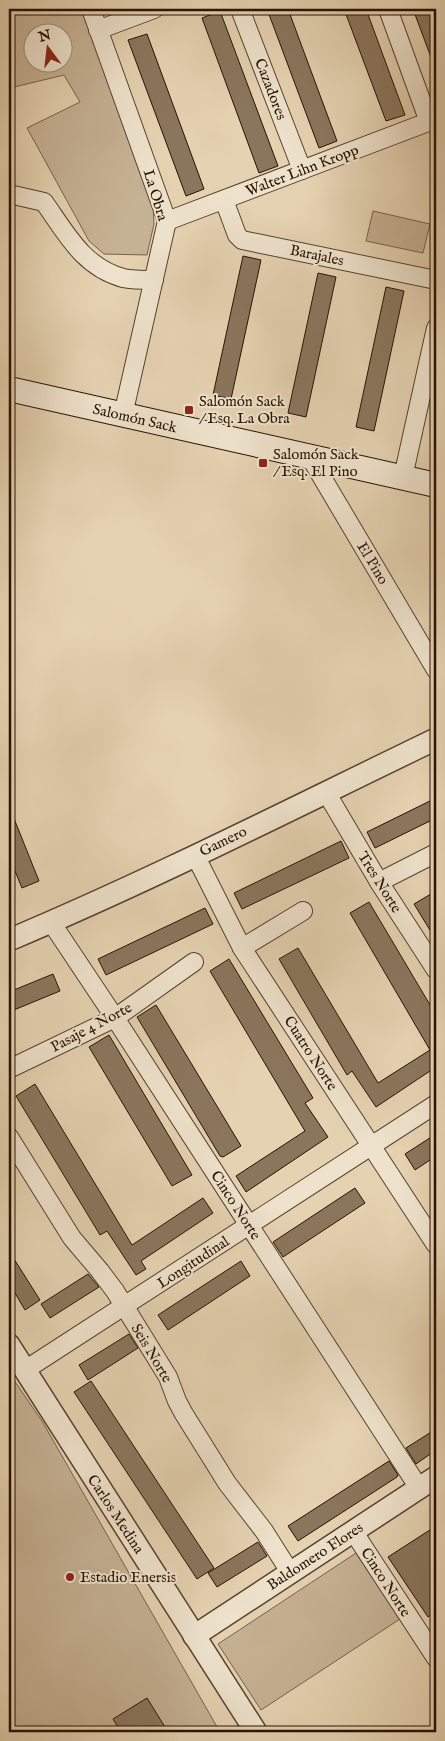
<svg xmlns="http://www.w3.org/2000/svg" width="445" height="1741" font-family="'IM FELL English',serif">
<rect width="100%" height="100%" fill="#e5d2b1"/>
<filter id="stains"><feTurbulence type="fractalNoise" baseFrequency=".004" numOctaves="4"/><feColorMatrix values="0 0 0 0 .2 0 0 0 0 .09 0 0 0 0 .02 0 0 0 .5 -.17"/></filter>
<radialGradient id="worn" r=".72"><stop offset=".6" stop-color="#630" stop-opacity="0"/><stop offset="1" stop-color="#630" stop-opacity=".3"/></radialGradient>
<!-- green -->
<g fill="#c5b193" stroke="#76624a" fill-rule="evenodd">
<path d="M9 9H83L153 205 154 224 147 255 104 254 89 241 27 128 80 102 64 75 10 88 9 85ZM32 32H62V62H32Z"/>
<polygon points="373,211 430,224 423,253 366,241"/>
<polygon points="9,1373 42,1421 220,1732 9,1732"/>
<polygon points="356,1553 400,1619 261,1710 218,1644"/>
</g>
<!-- building -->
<g fill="#8a765d" stroke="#271201">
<polygon points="267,9 288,9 337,141 319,148"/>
<polygon points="344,9 366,9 405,115 386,121"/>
<polygon points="413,9 434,9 436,15 436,68 435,68"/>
<polygon points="220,11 278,166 259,173 202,18"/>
<polygon points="147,34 204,189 186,196 128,40"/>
<polygon points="243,256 261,260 231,399 213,395"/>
<polygon points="318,273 336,277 306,417 288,413"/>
<polygon points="386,287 404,291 374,431 356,427"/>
<polygon points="436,798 436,818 375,848 367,832"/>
<polygon points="9,806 39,881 22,888 15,871 9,874"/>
<polygon points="341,841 349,858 242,909 234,893"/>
<polygon points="436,891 436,940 414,904"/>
<polygon points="369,902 436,1015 436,1067 376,1107 352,1071 347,1075 279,959 298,948 378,1083 430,1050 350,913"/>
<polygon points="205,908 213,924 106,975 98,959"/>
<polygon points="229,959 313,1098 305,1103 328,1137 246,1192 236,1176 305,1131 210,971"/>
<polygon points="53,974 60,991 9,1012 9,992"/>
<polygon points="156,1005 241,1146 223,1157 220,1156 137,1017"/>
<polygon points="109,1035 192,1175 172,1186 89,1047"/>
<polygon points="35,1084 132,1245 203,1198 213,1213 141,1261 146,1269 136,1275 107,1231 100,1235 16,1096"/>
<polygon points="436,1134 436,1156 415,1170 405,1154"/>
<polygon points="355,1188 365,1203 283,1257 273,1242"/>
<polygon points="9,1251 40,1300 25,1310 9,1283"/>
<polygon points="241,1261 250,1276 168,1330 158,1315"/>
<polygon points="88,1274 99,1287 50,1318 41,1304"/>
<polygon points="129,1334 138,1348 88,1380 79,1365"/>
<polygon points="91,1381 214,1568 197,1579 74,1392"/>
<polygon points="436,1429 436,1450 416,1464 406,1448"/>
<polygon points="389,1461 398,1475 397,1477 298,1541 288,1526"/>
<polygon points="436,1526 436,1611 428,1617 388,1557"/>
<polygon points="258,1542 267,1556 217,1587 208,1573"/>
<polygon points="147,1698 168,1732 121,1732 113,1719"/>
</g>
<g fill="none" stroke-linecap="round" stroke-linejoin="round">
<defs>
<g id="minor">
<polyline points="91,9 167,221 123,415"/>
<polyline points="240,9 302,170"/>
<polyline points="388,9 429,122"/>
<polyline points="98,30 154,9"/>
<path d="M9 194 44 202C66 233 83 267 123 278 132 280 144 280 154 280"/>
<polyline points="224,200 237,235 242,240 436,280"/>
<polyline points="167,221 436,119"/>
<polyline points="310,457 436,670"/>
<polyline points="403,477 436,328"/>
<polyline points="326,792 379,882 436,970"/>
<polyline points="195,855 242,948 436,1245"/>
<polyline points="379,882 436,853"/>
<polyline points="51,922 115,1018 419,1488"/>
<polyline points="242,948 303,911"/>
<polyline points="9,1069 115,1018 194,962"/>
<polyline points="9,1137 72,1238 100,1271 115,1291 168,1377 177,1401 184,1414 227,1483 264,1531 290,1572"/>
<polyline points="25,1370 436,1104"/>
<polyline points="353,1531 436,1658"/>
</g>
<g id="tertiary">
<path d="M9 940C154 879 295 807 436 739"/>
<polyline points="9,1345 256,1732"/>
<polyline points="194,1636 436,1477"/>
</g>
<polyline id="secondary" points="9,389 436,485"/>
</defs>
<!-- minor casing -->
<use href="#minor" stroke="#56422d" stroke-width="20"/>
<!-- tertiary casing -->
<use href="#tertiary" stroke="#56422d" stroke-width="24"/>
<!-- secondary casing -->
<use href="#secondary" stroke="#271201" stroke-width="26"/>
<!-- minor -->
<use href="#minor" stroke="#eee2cc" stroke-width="18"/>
<!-- tertiary -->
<use href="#tertiary" stroke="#eee2cc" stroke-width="21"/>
<!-- secondary -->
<use href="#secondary" stroke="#eee2cc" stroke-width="24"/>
</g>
<!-- markers -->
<g fill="#8f2418" stroke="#eee2cc" stroke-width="2">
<rect x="184" y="405" width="10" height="10" rx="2.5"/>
<rect x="258" y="458" width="10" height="10" rx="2.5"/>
<circle cx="70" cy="1577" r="5"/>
</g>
<g text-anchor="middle" stroke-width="4" stroke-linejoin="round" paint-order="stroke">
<!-- street labels -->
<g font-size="15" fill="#271201" stroke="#eee2cc">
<text transform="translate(271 89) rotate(69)" y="5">Cazadores</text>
<text transform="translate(302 170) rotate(-21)" y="5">Walter Lihn Kropp</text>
<text transform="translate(156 195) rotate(73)" y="5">La Obra</text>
<text transform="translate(317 255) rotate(12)" y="5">Barajales</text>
<text transform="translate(135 418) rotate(13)" y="5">Salomón Sack</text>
<text transform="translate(373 563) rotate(59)" y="5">El Pino</text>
<text transform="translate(223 841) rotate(-26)" y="5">Gamero</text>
<text transform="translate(380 882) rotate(58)" y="5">Tres Norte</text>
<text transform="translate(91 1027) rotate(-28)" y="5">Pasaje 4 Norte</text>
<text transform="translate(311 1053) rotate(57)" y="5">Cuatro Norte</text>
<text transform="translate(236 1205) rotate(57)" y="5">Cinco Norte</text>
<text transform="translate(193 1262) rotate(-33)" y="5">Longitudinal</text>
<text transform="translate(152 1353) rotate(59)" y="5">Seis Norte</text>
<text transform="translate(116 1514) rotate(57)" y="5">Carlos Medina</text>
<text transform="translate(315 1556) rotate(-33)" y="5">Baldomero Flores</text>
<text transform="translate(386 1582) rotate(57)" y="5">Cinco Norte</text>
</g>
<!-- poi labels -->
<g font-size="15" fill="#271201" stroke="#eee2cc" text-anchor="start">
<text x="199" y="406">Salomón Sack<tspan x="199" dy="17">/ Esq. La Obra</tspan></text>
<text x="273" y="459">Salomón Sack<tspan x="273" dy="17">/ Esq. El Pino</tspan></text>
<text x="80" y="1582">Estadio Enersis</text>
</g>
</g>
<!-- margin -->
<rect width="445" height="1741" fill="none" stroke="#e5d2b1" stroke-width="30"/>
<rect x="10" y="10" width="425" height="1721" fill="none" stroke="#271201" stroke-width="2.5"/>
<rect x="15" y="15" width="415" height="1711" fill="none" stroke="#271201"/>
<!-- north arrow -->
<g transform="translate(48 48) rotate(345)"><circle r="24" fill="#eee2cc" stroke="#9e8f7b"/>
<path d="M0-4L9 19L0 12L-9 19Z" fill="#8f2418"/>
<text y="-8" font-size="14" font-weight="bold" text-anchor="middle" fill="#271201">N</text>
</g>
<rect width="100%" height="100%" filter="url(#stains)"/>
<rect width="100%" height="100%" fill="url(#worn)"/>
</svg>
